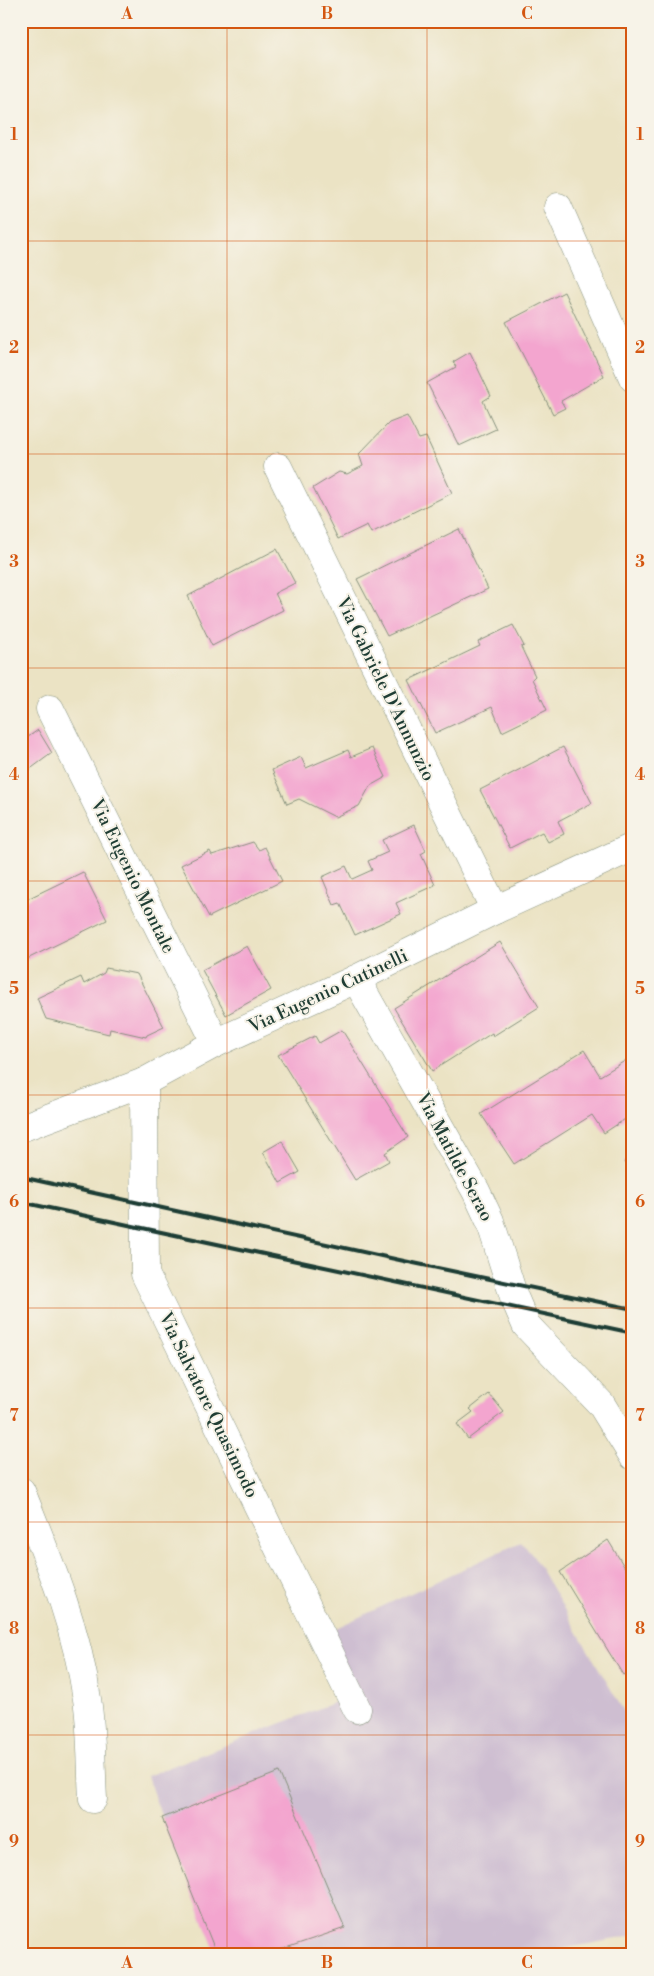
<svg xmlns="http://www.w3.org/2000/svg" width="654" height="1976" font-family="'Libre Bodoni',serif">
<rect width="100%" height="100%" fill="#f7f3e8"/>
<filter id="ink" filterUnits="userSpaceOnUse"><feTurbulence type="fractalNoise" baseFrequency=".02" numOctaves="2"/><feDisplacementMap in="SourceGraphic" scale="10" xChannelSelector="R" yChannelSelector="G"/><feConvolveMatrix kernelMatrix="1 2 1 2 8 2 1 2 1" color-interpolation-filters="sRGB"/></filter>
<filter id="wash" filterUnits="userSpaceOnUse"><feTurbulence type="fractalNoise" baseFrequency=".0096" numOctaves="4" result="noise"/><feDisplacementMap in="SourceGraphic" scale="20" xChannelSelector="R" yChannelSelector="G"/><feGaussianBlur stdDeviation="1.12" result="paint"/><feColorMatrix in="noise" values="0 0 0 0 0 0 0 0 0 0 0 0 0 0 0 0 0 1.4 0 .05"/><feComposite in="paint" operator="in"/></filter>
<g filter="url(#wash)">
<rect width="100%" height="100%" fill="#ebe3c4"/>
<!-- industrial -->
<polygon fill="#cebed1" points="521,1542 533,1556 633,1727 633,1936 528,1955 217,1955 162,1818 147,1776 338,1701 310,1640"/>
<g id="blocks">
<!-- building -->
<g fill="#f3a5cf">
<polygon points="564,292 604,376 561,401 565,408 553,414 506,322"/>
<polygon points="470,352 491,396 483,401 496,429 459,446 427,383 456,367 453,362"/>
<polygon points="407,416 419,439 426,437 452,493 371,533 367,525 338,539 313,488 339,472 347,474 363,466 359,454 389,423"/>
<polygon points="459,529 488,589 387,636 357,579"/>
<polygon points="277,549 295,583 275,593 283,610 212,646 188,596"/>
<polygon points="513,625 524,646 521,647 535,676 532,679 547,710 502,732 492,707 435,733 409,680 480,646 478,642"/>
<polygon points="38,730 52,753 21,776 21,742"/>
<polygon points="563,747 592,803 558,821 564,834 548,842 542,832 510,848 480,790"/>
<polygon points="372,748 386,777 370,786 359,806 335,817 299,799 287,804 272,770 301,757 306,768 348,750 351,757"/>
<polygon points="414,825 426,851 421,854 435,885 396,903 401,914 355,935 340,903 334,905 322,877 346,866 352,879 372,870 368,861 388,852 382,840"/>
<polygon points="253,842 259,850 265,847 282,881 209,917 181,865 210,851 212,855"/>
<polygon points="83,872 107,920 25,960 21,954 21,902"/>
<polygon points="500,942 539,1007 493,1036 492,1033 432,1071 394,1008"/>
<polygon points="247,946 271,990 226,1015 202,970"/>
<polygon points="106,968 137,974 164,1027 147,1035 146,1037 110,1029 109,1034 46,1019 37,998 81,977 84,984 104,973"/>
<polygon points="342,1030 408,1137 385,1153 389,1161 355,1180 278,1055 315,1036 319,1043"/>
<polygon points="584,1050 600,1076 633,1056 633,1114 604,1133 592,1115 514,1164 481,1114"/>
<polygon points="282,1141 300,1172 280,1183 263,1152"/>
<polygon points="633,1156 633,1175 624,1162"/>
<polygon points="489,1394 504,1412 468,1439 457,1424 473,1412 470,1409"/>
<polygon points="608,1540 633,1581 633,1669 623,1675 560,1572"/>
<polygon points="279,1772 345,1928 265,1955 217,1955 162,1818"/>
</g>
</g>
</g>
<g filter="url(#ink)">
<use href="#blocks" fill-opacity="0" stroke="#85907c" stroke-width="1"/>
<g fill="none" stroke-linecap="round" stroke-linejoin="round">
<defs>
<g id="street">
<polyline points="558,207 633,378"/>
<polyline points="278,467 495,910"/>
<polyline points="50,709 216,1043"/>
<polyline points="356,979 476,1191 490,1221 514,1297 526,1325 601,1404 633,1456"/>
<polyline points="144,1082 145,1274 357,1709"/>
<polyline points="21,1128 144,1082 216,1043 356,979 495,910 633,847"/>
<path d="M21 1491C49 1561 76 1624 87 1699 92 1731 91 1766 93 1799"/>
</g>
</defs>
<!-- street casing -->
<use href="#street" stroke="#85907c" stroke-width="29"/>
<!-- street -->
<use href="#street" stroke="#fff" stroke-width="28"/>
<!-- rail -->
<g stroke="#1f3d34" stroke-width="4">
<polyline points="21,1177 404,1261 633,1309"/>
<polyline points="21,1202 633,1333"/>
</g>
</g>
</g>
<!-- grid -->
<path fill="none" stroke="#d45610" stroke-width="1" stroke-opacity="0.55" d="M227 21V1955M427 21V1955M21 241H633M21 454H633M21 668H633M21 881H633M21 1095H633M21 1308H633M21 1522H633M21 1735H633"/>
<g text-anchor="middle" stroke-width="4" stroke-linejoin="round" paint-order="stroke">
<!-- street labels -->
<g font-size="18" fill="#1f3d34" stroke="#f7f3e8">
<text transform="translate(386 689) rotate(64)" y="6">Via Gabriele D'Annunzio</text>
<text transform="translate(133 876) rotate(64)" y="6">Via Eugenio Montale</text>
<text transform="translate(328 991) rotate(-25)" y="6">Via Eugenio Cutinelli</text>
<text transform="translate(455 1157) rotate(62)" y="6">Via Matilde Serao</text>
<text transform="translate(209 1405) rotate(64)" y="6">Via Salvatore Quasimodo</text>
</g>
</g>
<!-- margin -->
<rect width="654" height="1976" fill="none" stroke="#f7f3e8" stroke-width="55"/>
<rect x="28" y="28" width="598" height="1920" fill="none" stroke="#d45610" stroke-width="2"/>
<g font-size="16" text-anchor="middle" font-weight="bold" fill="#d45610">
<text x="127" y="19">A</text>
<text x="327" y="19">B</text>
<text x="527" y="19">C</text>
<text x="14" y="140">1</text>
<text x="640" y="140">1</text>
<text x="14" y="353">2</text>
<text x="640" y="353">2</text>
<text x="14" y="567">3</text>
<text x="640" y="567">3</text>
<text x="14" y="780">4</text>
<text x="640" y="780">4</text>
<text x="14" y="994">5</text>
<text x="640" y="994">5</text>
<text x="14" y="1207">6</text>
<text x="640" y="1207">6</text>
<text x="14" y="1421">7</text>
<text x="640" y="1421">7</text>
<text x="14" y="1634">8</text>
<text x="640" y="1634">8</text>
<text x="14" y="1847">9</text>
<text x="640" y="1847">9</text>
<text x="127" y="1968">A</text>
<text x="327" y="1968">B</text>
<text x="527" y="1968">C</text>
</g>
</svg>
